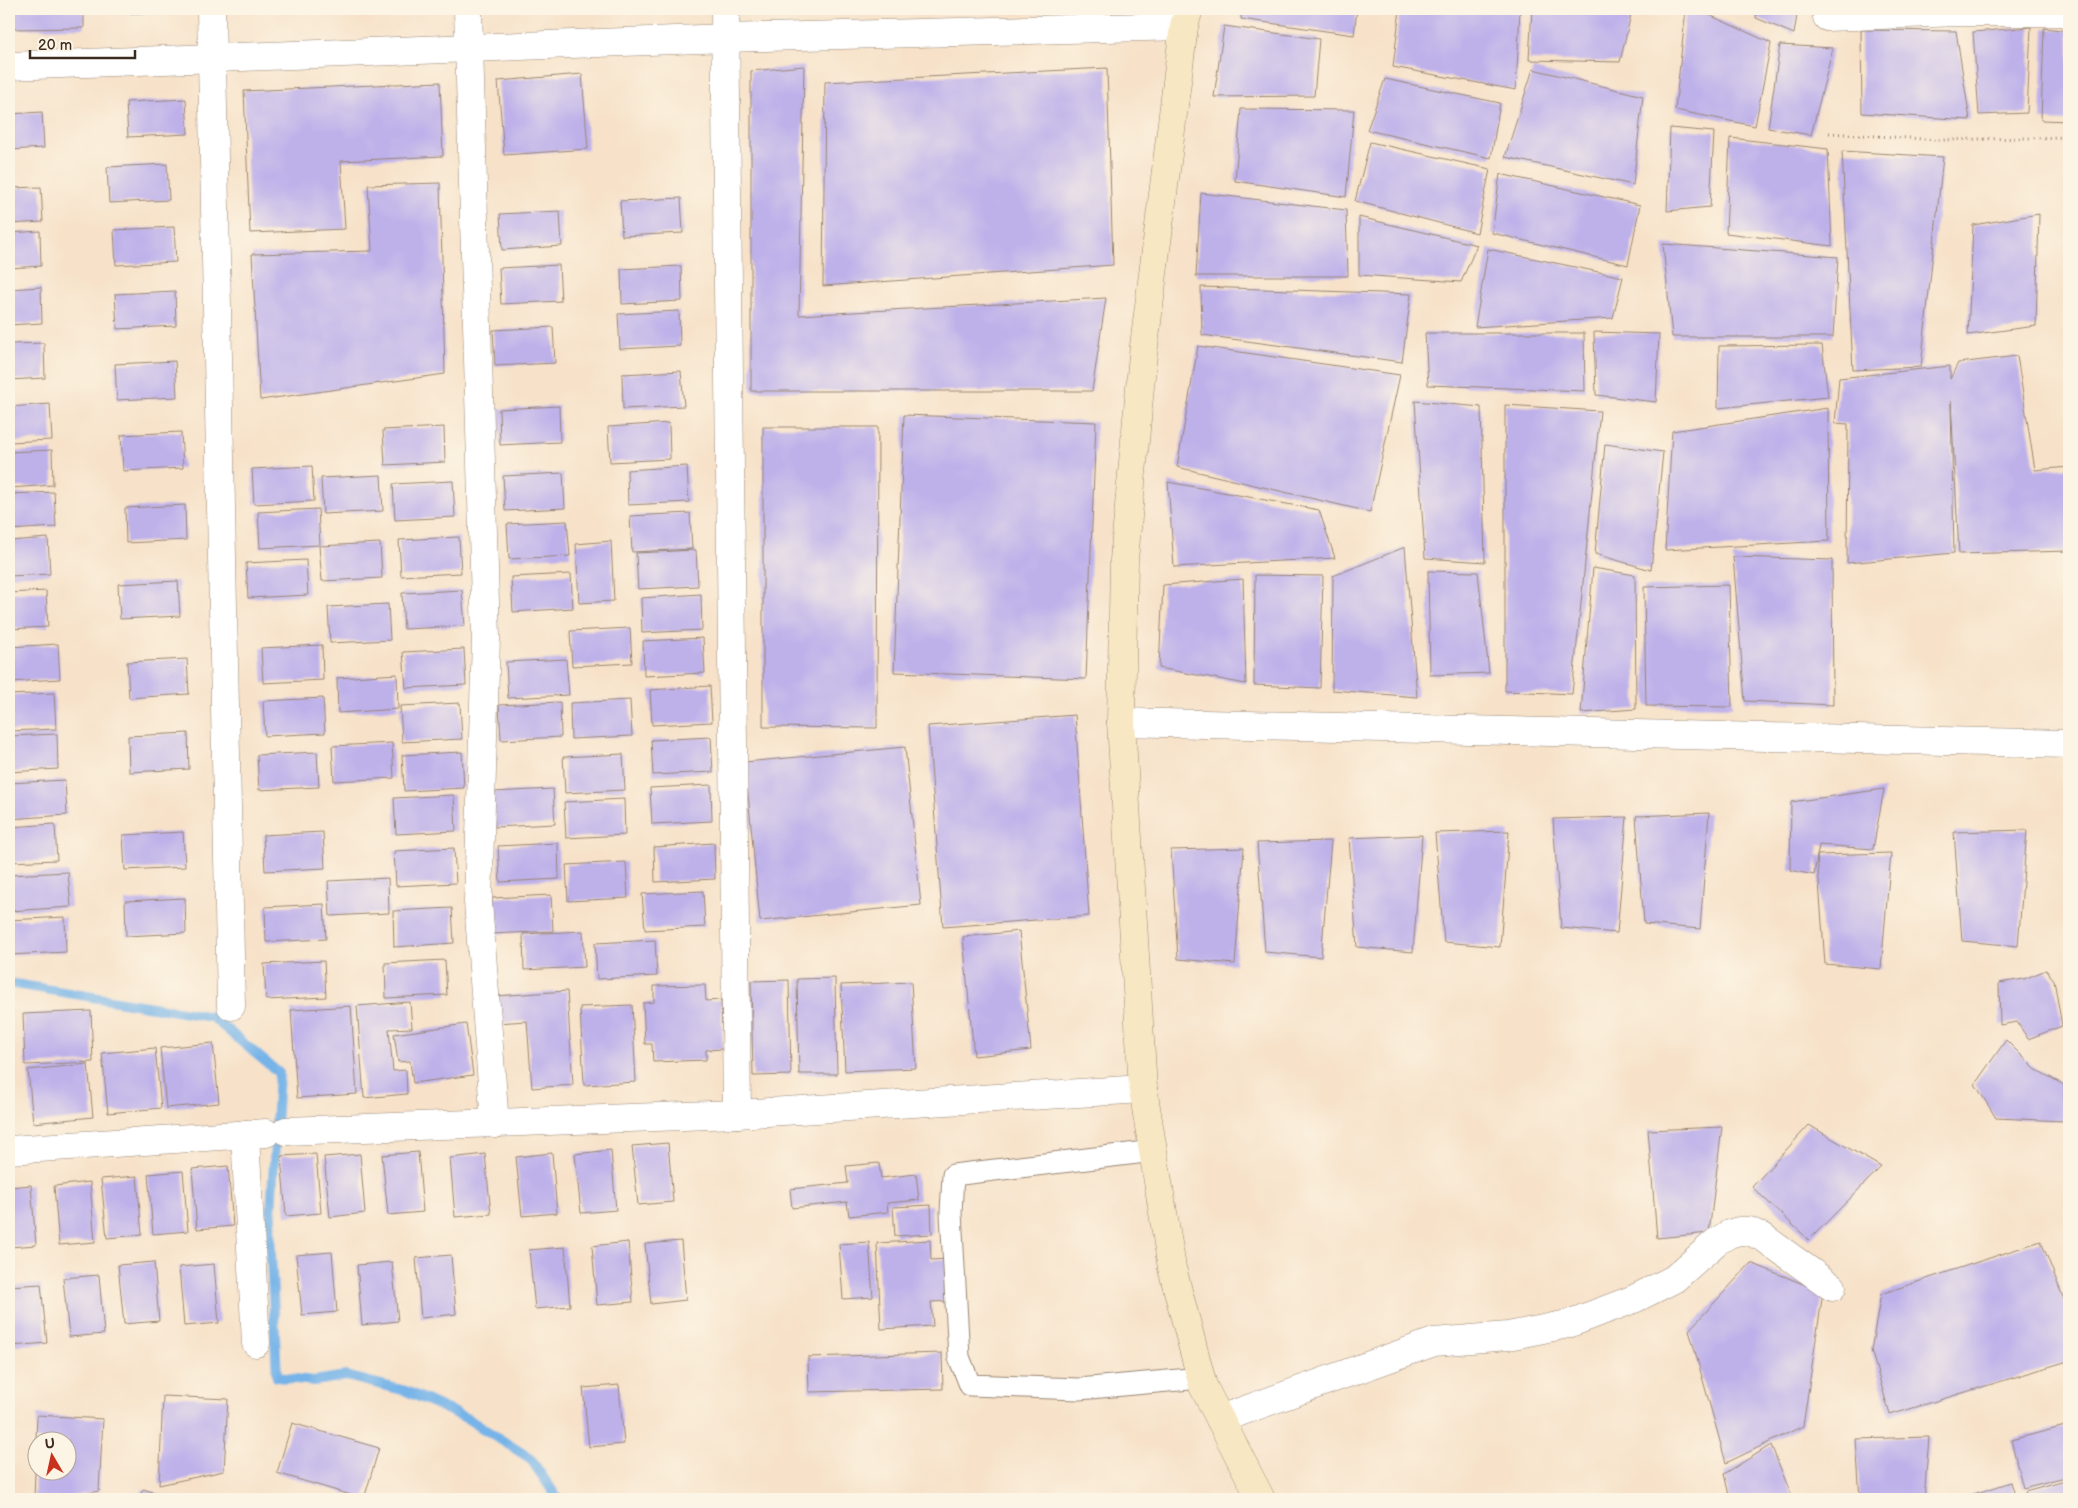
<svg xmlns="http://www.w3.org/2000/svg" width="2078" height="1508" font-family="'Balsamiq Sans',sans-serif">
<rect width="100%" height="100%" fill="#fcf5e5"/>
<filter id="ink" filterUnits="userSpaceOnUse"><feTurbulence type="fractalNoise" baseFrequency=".02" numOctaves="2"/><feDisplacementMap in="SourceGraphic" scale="10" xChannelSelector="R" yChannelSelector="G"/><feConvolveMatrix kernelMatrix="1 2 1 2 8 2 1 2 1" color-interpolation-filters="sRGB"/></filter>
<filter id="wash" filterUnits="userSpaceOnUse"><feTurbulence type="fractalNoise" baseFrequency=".0096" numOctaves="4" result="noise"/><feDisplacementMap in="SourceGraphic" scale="20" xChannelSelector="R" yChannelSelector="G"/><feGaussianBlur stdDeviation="1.12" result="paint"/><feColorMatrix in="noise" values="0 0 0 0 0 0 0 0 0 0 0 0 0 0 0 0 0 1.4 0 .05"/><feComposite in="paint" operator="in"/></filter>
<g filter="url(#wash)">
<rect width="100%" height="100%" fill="#f7e2c9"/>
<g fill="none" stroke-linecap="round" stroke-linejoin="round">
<!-- stream -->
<polyline stroke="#75b3e8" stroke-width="10" points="9,983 212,1017 279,1073 270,1232 277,1377 314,1381 346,1376 406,1391 468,1419 530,1458 558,1499"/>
</g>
<g id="blocks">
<!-- building -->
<g fill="#beb1ea">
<polygon points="9,9 84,9 84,28 9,29"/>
<rect x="113" y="9" width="70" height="4"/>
<polygon points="1241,9 1357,9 1354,35 1241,19"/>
<polygon points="1400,9 1520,9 1516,90 1393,67"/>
<polygon points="1532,9 1607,9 1631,14 1620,62 1529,60"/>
<polygon points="1686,9 1696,9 1771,43 1755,126 1675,110"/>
<polygon points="1757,9 1798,9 1794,34 1756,18"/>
<polygon points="1224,26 1319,39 1314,96 1214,97"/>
<polygon points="2031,27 2027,113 1979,115 1973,32"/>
<polygon points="2044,28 2069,31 2069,121 2041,120"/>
<polygon points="1861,30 1956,31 1970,120 1862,113"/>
<polygon points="1780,45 1833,48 1811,135 1768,128"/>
<polygon points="804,66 799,315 1106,298 1092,391 751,391 751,71"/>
<polygon points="1107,68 1113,265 823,286 825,82"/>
<polygon points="1533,69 1643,96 1633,185 1505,157"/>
<polygon points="582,74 588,149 504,155 498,81"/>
<polygon points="1385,79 1500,103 1491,158 1367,130"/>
<polygon points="440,82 443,156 341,161 345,229 250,233 244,91"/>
<polygon points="186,99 188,134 128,137 126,102"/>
<polygon points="1241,109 1354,110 1346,197 1235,181"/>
<polygon points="42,112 44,148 9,150 9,114"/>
<polygon points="1670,128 1714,132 1710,207 1667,211"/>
<polygon points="1730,138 1828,149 1832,246 1726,233"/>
<polygon points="1370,142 1490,169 1477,233 1355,201"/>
<polygon points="1842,151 1943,157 1921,367 1853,370"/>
<polygon points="167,164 169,200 109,203 107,167"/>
<polygon points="1500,174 1640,205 1628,265 1492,233"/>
<polygon points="440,183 445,374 260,400 252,254 372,251 368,185"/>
<polygon points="41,187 43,222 9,224 9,188"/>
<polygon points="1201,193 1346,210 1348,276 1196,276"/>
<polygon points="681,198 683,233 622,236 620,201"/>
<polygon points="560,211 562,246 502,250 500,214"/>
<polygon points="2039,214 2036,326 1968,335 1973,225"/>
<polygon points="1359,217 1477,245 1461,282 1359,275"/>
<polygon points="174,227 176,262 116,265 114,230"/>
<polygon points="40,231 41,266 9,268 9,233"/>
<polygon points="1663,244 1838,257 1833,337 1672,337"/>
<polygon points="1488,249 1623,277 1613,318 1475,327"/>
<polygon points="559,265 561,301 501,304 499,268"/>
<polygon points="681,266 682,301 622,304 621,269"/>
<polygon points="41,287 42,323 9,325 9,289"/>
<polygon points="1201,287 1411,294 1402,362 1202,335"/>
<polygon points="175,291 176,326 117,329 115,294"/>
<polygon points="679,311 680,346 620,349 618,314"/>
<polygon points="553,327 555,363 495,366 493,330"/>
<polygon points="1594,332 1659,334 1656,402 1596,395"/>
<polygon points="1425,333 1584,333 1585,391 1428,385"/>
<polygon points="44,343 45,378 9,380 9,344"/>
<polygon points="1822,345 1828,397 1718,408 1719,346"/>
<polygon points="1198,346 1400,375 1370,512 1177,467"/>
<polygon points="2017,356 2035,470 2069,467 2069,551 1959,554 1951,401 1954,553 1847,563 1848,424 1835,423 1839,378 1950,366 1950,379 1958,363"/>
<polygon points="175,361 177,397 117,400 115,364"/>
<polygon points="681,371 684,406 623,409 622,374"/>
<polygon points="1415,401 1481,407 1485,562 1425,558"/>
<polygon points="50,404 52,440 9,442 9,407"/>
<polygon points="1505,405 1600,411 1572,694 1505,691"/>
<polygon points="559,406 560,442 500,445 499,409"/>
<polygon points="1828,408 1829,541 1665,550 1672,431"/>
<polygon points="904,415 1096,422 1086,679 894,672"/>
<polygon points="669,423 670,459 610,462 608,427"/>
<polygon points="444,427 445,462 385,465 383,430"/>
<polygon points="763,427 878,427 877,728 763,727"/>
<polygon points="181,432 183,468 123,471 121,435"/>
<polygon points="1605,444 1663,452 1651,570 1595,554"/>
<polygon points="52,450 53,485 9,488 9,452"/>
<polygon points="312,466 314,501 254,504 252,469"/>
<polygon points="687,466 689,502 628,505 627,470"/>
<polygon points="563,473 565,508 505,511 503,476"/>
<polygon points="381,475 383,511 323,514 321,478"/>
<polygon points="453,481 455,517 395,520 393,484"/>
<polygon points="1168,482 1319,510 1335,558 1174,567"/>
<polygon points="54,492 56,527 9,530 9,494"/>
<polygon points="185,505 186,540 126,543 125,508"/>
<polygon points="318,509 320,545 260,548 258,512"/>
<polygon points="690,513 692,549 632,552 630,516"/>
<polygon points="567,521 570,556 509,559 507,524"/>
<polygon points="459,537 461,573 401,576 399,540"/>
<polygon points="48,538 50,574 9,576 9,541"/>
<polygon points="611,541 614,601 579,603 576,544"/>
<polygon points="380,543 382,578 322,581 319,546"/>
<polygon points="1405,547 1417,697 1332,690 1333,576"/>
<polygon points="696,550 698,586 638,589 636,553"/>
<polygon points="1733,557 1832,560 1833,705 1745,701"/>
<polygon points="306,560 308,595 248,598 246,563"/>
<polygon points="1593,568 1635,575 1636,709 1581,713"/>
<polygon points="1428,571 1478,572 1489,673 1430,675"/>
<polygon points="571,574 573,608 513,612 511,577"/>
<polygon points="1255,575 1323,576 1320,688 1254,685"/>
<polygon points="1243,579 1246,684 1159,668 1163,585"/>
<polygon points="178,581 180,616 120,619 118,584"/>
<polygon points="1729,585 1732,707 1646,706 1644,587"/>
<polygon points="462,590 465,626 404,629 402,593"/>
<polygon points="46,591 48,627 9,629 9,593"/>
<polygon points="701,594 702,630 642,633 641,598"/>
<polygon points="388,604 390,640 330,643 328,607"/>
<polygon points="630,628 632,663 572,666 570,631"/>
<polygon points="703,638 705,673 644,676 643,641"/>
<polygon points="58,644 60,679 9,682 9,647"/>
<polygon points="322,645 323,680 263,683 261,648"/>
<polygon points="464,649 466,685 406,688 403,652"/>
<polygon points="187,659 189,694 129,698 127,662"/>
<polygon points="566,659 569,695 508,698 506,662"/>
<polygon points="397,674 398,709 338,713 337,678"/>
<polygon points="710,686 712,722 652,725 650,690"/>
<polygon points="54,693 56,729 9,731 9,695"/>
<polygon points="323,698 325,733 265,736 263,701"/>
<polygon points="630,700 632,736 571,739 570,703"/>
<polygon points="560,702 561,737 501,740 499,705"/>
<polygon points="460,703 462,739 402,742 400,706"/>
<polygon points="1075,715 1089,916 943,927 928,726"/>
<polygon points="188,733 189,769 129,772 128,736"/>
<polygon points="57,734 58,769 9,772 9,736"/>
<polygon points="711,737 713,772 653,775 651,740"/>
<polygon points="392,743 394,778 334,781 332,746"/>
<polygon points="905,747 921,905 760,921 745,762"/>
<polygon points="317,752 319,787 259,790 257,755"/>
<polygon points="462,752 464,788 404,791 402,755"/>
<polygon points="623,754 625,790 565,793 563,757"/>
<polygon points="65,780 67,815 9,819 9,783"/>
<polygon points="711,785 712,821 652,824 650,788"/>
<polygon points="553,789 555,824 495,827 493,792"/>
<polygon points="1884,789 1873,849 1819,845 1814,875 1790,870 1791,802"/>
<polygon points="454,795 456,831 396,834 394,798"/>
<polygon points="624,799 625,835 566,838 564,802"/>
<polygon points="1709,813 1700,929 1644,924 1636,816"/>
<polygon points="1627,817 1617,933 1561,928 1553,819"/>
<polygon points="55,824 57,860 9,862 9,827"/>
<polygon points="2027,830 2018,946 1962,941 1954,832"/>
<polygon points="1509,831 1500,947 1444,942 1435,833"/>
<polygon points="183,832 185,867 125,870 123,835"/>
<polygon points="323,832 325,868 265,871 263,835"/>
<polygon points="1422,835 1413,952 1357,947 1349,838"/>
<polygon points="1331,841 1321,957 1265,952 1257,843"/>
<polygon points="558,843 559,879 500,882 498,846"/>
<polygon points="714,843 715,879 655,882 654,847"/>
<polygon points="454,848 456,883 396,886 394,851"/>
<polygon points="1244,848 1235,964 1178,959 1171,850"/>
<polygon points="1891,853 1881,969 1825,964 1817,855"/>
<polygon points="626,862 628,898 568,901 566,865"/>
<polygon points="68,872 71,907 10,911 9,875"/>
<polygon points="388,878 389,913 330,916 328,881"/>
<polygon points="703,891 705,927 645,930 642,894"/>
<polygon points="551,895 553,931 493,934 492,898"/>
<polygon points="185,898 186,933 126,936 125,901"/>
<polygon points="324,904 326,939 266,942 265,907"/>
<polygon points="452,908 454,943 394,947 393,911"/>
<polygon points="65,917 66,952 9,955 9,920"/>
<polygon points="583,931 585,967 524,970 523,934"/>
<polygon points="1019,931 1031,1050 974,1056 963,937"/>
<polygon points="655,940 657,976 597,979 595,943"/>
<polygon points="445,960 447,995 386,998 385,963"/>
<polygon points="324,961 326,997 266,1000 264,964"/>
<polygon points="2046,970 2054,980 2062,1026 2028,1039 2017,1022 2000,1025 1999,983 2024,979"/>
<polygon points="835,978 837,1074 799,1074 797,979"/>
<polygon points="789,980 791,1075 753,1076 751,981"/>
<polygon points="911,982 916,1068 845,1071 841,985"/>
<polygon points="705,985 706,1001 721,1000 723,1049 706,1050 706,1060 653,1062 652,1044 645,1044 643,1003 654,1002 654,986"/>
<polygon points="567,991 573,1085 532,1088 527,1021 497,1023 495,996"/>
<polygon points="410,1002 412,1028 389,1029 393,1071 406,1070 407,1094 364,1098 357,1006"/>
<polygon points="632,1005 636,1082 584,1085 580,1007"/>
<polygon points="351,1006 357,1094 297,1098 291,1010"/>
<polygon points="91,1011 93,1062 25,1065 23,1014"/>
<polygon points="466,1024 473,1075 413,1083 410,1061 398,1062 394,1034"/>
<polygon points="2006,1040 2035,1069 2064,1085 2064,1121 1996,1118 1975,1084"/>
<polygon points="213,1043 219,1103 166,1108 160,1048"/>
<polygon points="155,1048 161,1108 108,1113 102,1053"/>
<polygon points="88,1064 93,1117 33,1123 28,1070"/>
<polygon points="1809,1125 1881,1167 1809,1240 1752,1187"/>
<polygon points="1722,1127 1709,1233 1657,1238 1648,1130"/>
<polygon points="668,1143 673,1202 638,1205 632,1146"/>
<polygon points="611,1150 616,1210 581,1213 575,1154"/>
<polygon points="418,1152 423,1212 388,1215 382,1155"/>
<polygon points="552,1153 557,1213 522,1216 516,1157"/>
<polygon points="316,1154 321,1213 286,1216 281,1156"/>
<polygon points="360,1154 365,1213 330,1217 324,1157"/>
<polygon points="485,1154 491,1214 455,1217 450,1158"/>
<polygon points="879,1163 881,1178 916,1174 919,1200 887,1203 888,1212 849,1216 847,1202 792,1208 790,1189 848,1183 846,1166"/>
<polygon points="228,1166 233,1226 197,1229 192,1169"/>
<polygon points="183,1171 188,1231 153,1234 148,1174"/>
<polygon points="137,1176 142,1235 107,1238 101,1179"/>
<polygon points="90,1182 95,1242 59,1245 54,1186"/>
<polygon points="31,1185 36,1245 9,1247 9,1187"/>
<polygon points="931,1205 932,1234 895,1236 893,1207"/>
<polygon points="930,1240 931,1260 948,1259 950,1301 931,1302 933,1326 881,1329 877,1243"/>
<polygon points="681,1241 686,1300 651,1304 645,1244"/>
<polygon points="2041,1241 2066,1305 2068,1361 1890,1415 1871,1350 1881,1294"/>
<polygon points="628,1242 633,1302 597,1305 592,1246"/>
<polygon points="869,1242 873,1297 843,1299 839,1244"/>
<polygon points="565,1247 570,1306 535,1309 529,1250"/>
<polygon points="332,1252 337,1312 302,1315 296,1255"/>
<polygon points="451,1255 456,1314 421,1318 416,1258"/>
<polygon points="154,1262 159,1321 124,1324 118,1265"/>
<polygon points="392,1262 398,1321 362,1325 357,1265"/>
<polygon points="1751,1263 1823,1292 1803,1426 1726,1463 1689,1330"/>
<polygon points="214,1264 219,1323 184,1326 179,1267"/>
<polygon points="99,1275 104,1334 69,1337 63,1278"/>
<polygon points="41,1284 47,1343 11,1346 9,1286"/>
<polygon points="942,1353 943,1389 809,1392 808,1357"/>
<polygon points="619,1385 624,1444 589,1447 583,1388"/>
<polygon points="163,1396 228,1399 224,1471 159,1485"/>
<polygon points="37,1415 103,1419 99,1491 59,1499 34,1499 36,1447 38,1447 38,1470 68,1470 68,1440 36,1440"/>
<polygon points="292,1423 379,1448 364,1499 277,1473"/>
<polygon points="2069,1425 2069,1476 2023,1488 2011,1440"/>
<polygon points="1929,1437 1924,1499 1860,1499 1856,1439"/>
<polygon points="1771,1445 1793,1499 1730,1499 1724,1474"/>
<polygon points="2069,1479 2069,1499 2027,1499 2025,1491"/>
<polygon points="2011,1482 2016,1499 1958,1499"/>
<polygon points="143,1489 177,1499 139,1499"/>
</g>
</g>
</g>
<g filter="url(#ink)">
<use href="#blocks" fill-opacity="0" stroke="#998674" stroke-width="1"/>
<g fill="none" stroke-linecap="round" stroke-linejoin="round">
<defs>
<polyline id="service" points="1154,1151 953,1175 951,1213 959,1357 970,1385 1079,1389 1201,1378"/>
<g id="minor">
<polyline points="211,9 231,1006"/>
<polyline points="468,9 486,638 478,902 495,1124"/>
<polyline points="725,9 737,1114"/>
<polyline points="1827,17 1960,12 2069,12"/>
<polyline points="245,1134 256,1343"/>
<polyline points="1220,1419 1434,1342 1508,1336 1568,1324 1634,1299 1674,1279 1716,1242 1729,1234 1739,1231 1749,1231 1764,1238 1832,1287"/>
</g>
<g id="tertiary">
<polyline points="9,66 726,38 1184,26"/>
<polyline points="1121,722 2069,744"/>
<polyline points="286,1131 737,1114 1143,1089"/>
<polyline points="9,1150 266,1133"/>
</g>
<polyline id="secondary" points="1189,9 1184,26 1143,354 1124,560 1121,722 1143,1089 1172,1268 1203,1386 1261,1499"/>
</defs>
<!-- service casing -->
<use href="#service" stroke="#998674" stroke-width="23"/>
<!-- minor casing -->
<use href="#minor" stroke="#998674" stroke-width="29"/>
<!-- tertiary casing -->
<use href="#tertiary" stroke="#998674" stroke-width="29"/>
<!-- secondary casing -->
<use href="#secondary" stroke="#998674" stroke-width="29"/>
<!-- path -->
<polyline stroke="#998674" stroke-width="3" stroke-dasharray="1 4" stroke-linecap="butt" points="1829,133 1940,140 2069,137"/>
<!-- service -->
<use href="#service" stroke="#fff" stroke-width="21"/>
<!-- minor -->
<use href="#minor" stroke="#fff" stroke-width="28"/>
<!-- tertiary -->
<use href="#tertiary" stroke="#fff" stroke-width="28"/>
<!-- secondary -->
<use href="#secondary" stroke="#f7e8c3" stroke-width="28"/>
</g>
</g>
<!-- margin -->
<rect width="2078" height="1508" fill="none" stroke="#fcf5e5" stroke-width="30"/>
<!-- north arrow -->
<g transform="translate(52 1456) rotate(351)"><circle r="24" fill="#fcf5e5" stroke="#afa495"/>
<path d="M0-4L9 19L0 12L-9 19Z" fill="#c8321e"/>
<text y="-8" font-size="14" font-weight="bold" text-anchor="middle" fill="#3b2a1e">U</text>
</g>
<!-- scale -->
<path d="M30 50v8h105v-8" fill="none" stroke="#3b2a1e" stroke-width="2.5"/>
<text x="38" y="50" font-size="15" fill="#3b2a1e" stroke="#fcf5e5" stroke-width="4" paint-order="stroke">20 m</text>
</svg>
